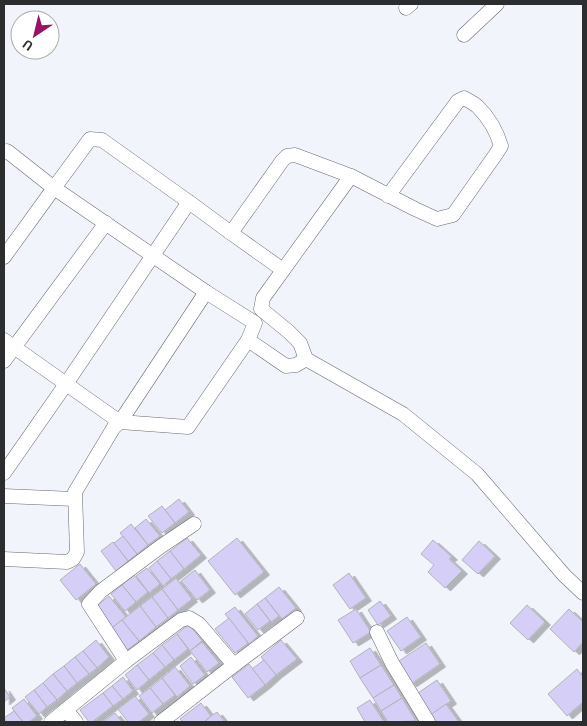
<svg xmlns="http://www.w3.org/2000/svg" width="587" height="726" font-family="'Alegreya Sans',sans-serif">
<defs>
<filter id="shadow"><feDropShadow dx="5.5" dy="3" stdDeviation="0" flood-color="#0004"/></filter>
</defs>
<rect width="100%" height="100%" fill="#f1f5fb"/>
<!-- building -->
<g fill="#d5cff8" stroke="#b2b1b8" filter="url(#shadow)">
<polygon points="179,499 189,512 175,523 165,510"/>
<polygon points="162,506 175,523 162,533 148,516"/>
<polygon points="146,519 160,536 148,545 135,528"/>
<polygon points="131,524 148,545 137,554 120,533"/>
<polygon points="123,536 137,554 128,561 114,543"/>
<polygon points="187,538 201,555 184,569 170,551"/>
<polygon points="237,538 264,572 235,595 208,561"/>
<polygon points="433,540 452,557 449,559 462,571 445,588 428,572 434,565 421,554"/>
<polygon points="479,541 495,556 478,574 462,560"/>
<polygon points="113,542 128,561 116,571 101,551"/>
<polygon points="170,551 184,569 171,579 157,561"/>
<polygon points="157,561 171,579 163,586 149,568"/>
<polygon points="80,564 96,584 76,600 60,580"/>
<polygon points="147,568 160,584 149,593 136,576"/>
<polygon points="195,570 210,590 197,600 181,581"/>
<polygon points="349,573 366,598 350,609 333,585"/>
<polygon points="134,575 148,592 136,602 122,585"/>
<polygon points="176,578 192,599 178,610 162,589"/>
<polygon points="122,585 136,602 125,611 111,594"/>
<polygon points="279,587 296,608 282,619 265,598"/>
<polygon points="162,589 178,610 168,618 152,597"/>
<polygon points="109,596 126,617 109,630 93,609"/>
<polygon points="152,597 168,618 156,627 140,606"/>
<polygon points="265,598 279,616 271,622 257,604"/>
<polygon points="380,601 391,616 378,625 368,610"/>
<polygon points="257,604 270,621 258,630 245,614"/>
<polygon points="527,605 545,622 528,640 510,623"/>
<polygon points="140,606 156,627 139,641 122,620"/>
<polygon points="235,607 258,636 249,644 225,614"/>
<polygon points="356,609 371,632 353,643 338,620"/>
<polygon points="569,609 583,622 583,642 574,652 550,629"/>
<polygon points="407,617 421,637 401,651 387,631"/>
<polygon points="229,618 248,643 235,653 215,629"/>
<polygon points="122,620 139,641 126,651 109,630"/>
<polygon points="189,624 202,641 190,651 177,634"/>
<polygon points="177,634 188,649 174,660 162,645"/>
<polygon points="96,640 109,657 97,668 83,651"/>
<polygon points="281,640 297,659 276,675 261,657"/>
<polygon points="202,642 219,663 207,672 190,651"/>
<polygon points="426,643 440,664 411,684 396,663"/>
<polygon points="162,645 174,660 165,667 153,653"/>
<polygon points="370,648 381,665 360,678 350,661"/>
<polygon points="83,651 97,668 89,674 75,657"/>
<polygon points="153,653 165,667 149,680 137,665"/>
<polygon points="75,657 89,674 77,683 64,666"/>
<polygon points="191,657 205,675 193,684 180,666"/>
<polygon points="264,660 276,675 265,685 252,669"/>
<polygon points="249,664 265,685 248,698 232,677"/>
<polygon points="137,665 149,680 137,690 125,675"/>
<polygon points="381,665 394,685 373,698 360,678"/>
<polygon points="64,666 77,683 67,691 53,674"/>
<polygon points="175,667 190,686 177,697 162,678"/>
<polygon points="577,669 583,677 583,702 567,716 548,694"/>
<polygon points="53,674 67,691 57,700 43,683"/>
<polygon points="123,677 133,691 123,699 112,686"/>
<polygon points="162,678 175,695 163,704 150,688"/>
<polygon points="437,680 451,701 429,716 415,695"/>
<polygon points="43,683 57,700 47,707 34,690"/>
<polygon points="394,685 402,698 381,711 373,698"/>
<polygon points="112,686 123,699 113,706 103,693"/>
<polygon points="4,688 10,697 4,702"/>
<polygon points="150,688 163,704 152,713 139,696"/>
<polygon points="34,690 47,707 39,714 25,697"/>
<polygon points="103,693 113,706 92,722 89,722 80,710"/>
<polygon points="135,696 149,714 139,722 128,722 118,709"/>
<polygon points="402,698 416,721 388,722 381,711"/>
<polygon points="24,699 37,716 29,722 23,722 12,708"/>
<polygon points="370,700 384,722 365,722 357,708"/>
<polygon points="201,703 211,716 204,722 183,722 180,719"/>
<polygon points="446,704 459,722 434,722 429,716"/>
<polygon points="14,711 23,722 7,722 4,718"/>
<polygon points="217,712 225,722 204,722 211,716"/>
<polygon points="115,713 122,722 103,722"/>
</g>
<g fill="none" stroke-linecap="round" stroke-linejoin="round">
<defs>
<g id="street">
<polyline points="406,8 411,4"/>
<polyline points="464,35 497,4"/>
<polyline points="4,152 7,151 54,188 4,257"/>
<polyline points="189,202 102,140 90,139 54,188 206,292 255,323 248,340"/>
<polyline points="283,270 231,233 282,161 287,156 295,155 351,176"/>
<polyline points="4,340 120,422 206,292"/>
<path d="M306 359 300 343 289 332 261 309 263 298 351 176 415 209 437 219 453 215 496 154 501 146C497 132 488 117 478 107 474 103 469 101 464 98L458 101 388 196"/>
<polyline points="4,361 106,223"/>
<polyline points="4,473 66,384 189,202 231,233"/>
<polyline points="4,496 74,499"/>
<polyline points="194,524 160,547 101,591 89,604 126,661 181,620 189,618 199,624 234,665"/>
<polyline points="4,559 67,562 73,559 77,552 75,492 114,427 120,422 188,427 248,340 286,366 296,365 306,359 403,414 477,474 564,575 583,593"/>
<polyline points="377,632 392,663 428,722"/>
<polyline points="66,710 76,722"/>
<polyline points="51,722 126,661"/>
<polyline points="161,722 234,665 297,618"/>
</g>
</defs>
<!-- street casing -->
<use href="#street" stroke="#666a6f" stroke-width="15"/>
<!-- street -->
<use href="#street" stroke="#fff" stroke-width="14"/>
</g>
<!-- border -->
<rect width="587" height="726" fill="none" stroke="#2b2d2f" stroke-width="10"/>
<!-- north arrow -->
<g transform="translate(35 35) rotate(215)"><circle r="24" fill="#ffffff" stroke="#aaabac"/>
<path d="M0-4L9 19L0 12L-9 19Z" fill="#981266"/>
<text y="-8" font-size="14" font-weight="bold" text-anchor="middle" fill="#2b2d2f">U</text>
</g>
</svg>
